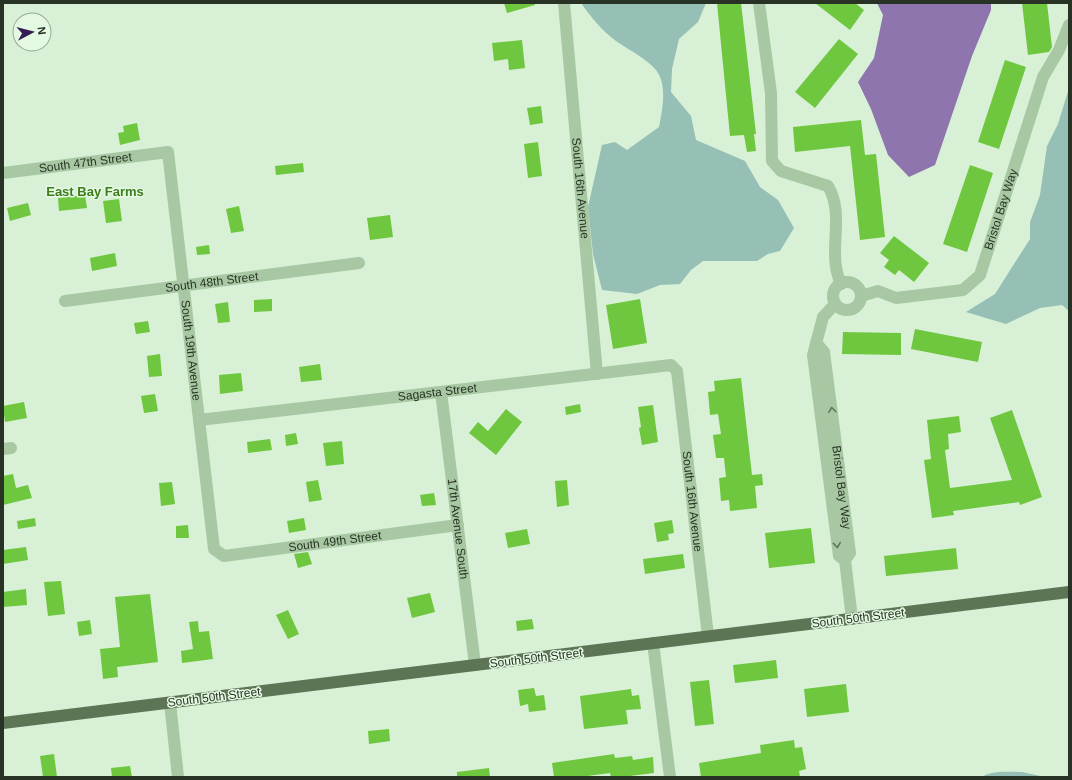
<svg xmlns="http://www.w3.org/2000/svg" width="1072" height="780" font-family="Helvetica,sans-serif">
<rect width="100%" height="100%" fill="#d8f0d6"/>
<!-- green -->
<g fill="#96bfb5">
<path d="M581 3H706L698 22 679 39 672 69 671 92 691 116 696 140 745 161 760 187 778 200 794 228 780 251 768 254 757 261H703L691 270 680 284 660 285 637 294 602 290 593 254 588 207 602 145 615 142 627 150 659 127C662 111 668 85 656 70 646 58 629 50 616 41 602 31 591 17 581 3Z"/>
<polygon points="1069,88 1069,311 1062,305 1040,308 1006,324 966,312 995,294 1030,239 1030,222 1040,195 1047,146 1058,124"/>
<path d="M1022 772 1045 777H982C992 770 1009 772 1022 772Z"/>
</g>
<!-- water -->
<polygon fill="#8e75ad" points="877,3 991,3 991,10 972,56 935,165 909,177 888,155 871,109 858,82 874,58 883,15"/>
<!-- building -->
<g fill="#6ec73e">
<polygon points="504,3 535,3 535,5 507,13"/>
<polygon points="717,3 741,3 756,134 754,134 756,151 747,152 744,135 730,136"/>
<polygon points="815,3 855,3 864,10 850,30"/>
<polygon points="1022,3 1047,3 1052,47 1049,52 1028,55"/>
<polygon points="839,39 858,54 815,108 795,92"/>
<polygon points="522,40 525,68 509,70 508,59 494,61 492,43"/>
<polygon points="1005,60 1026,67 999,149 978,142"/>
<polygon points="541,106 543,123 530,125 527,108"/>
<polygon points="861,120 865,155 876,154 885,237 860,240 850,146 795,152 793,127"/>
<polygon points="137,123 140,140 120,145 118,133 124,132 123,126"/>
<polygon points="538,142 542,176 528,178 524,144"/>
<polygon points="303,163 304,172 276,175 275,166"/>
<polygon points="970,165 993,173 967,252 943,244"/>
<polygon points="85,195 87,208 59,211 58,198"/>
<polygon points="119,199 122,221 106,223 103,201"/>
<polygon points="28,203 31,215 10,221 7,208"/>
<polygon points="239,206 244,231 231,233 226,209"/>
<polygon points="390,215 393,237 370,240 367,218"/>
<polygon points="894,236 929,263 914,282 899,270 895,275 884,267 889,260 880,253"/>
<polygon points="209,245 210,254 197,255 196,247"/>
<polygon points="115,253 117,266 92,271 90,258"/>
<polygon points="272,299 272,311 254,312 254,300"/>
<polygon points="640,299 647,343 613,349 606,305"/>
<polygon points="228,302 230,322 218,323 215,304"/>
<polygon points="148,321 150,332 136,334 134,323"/>
<polygon points="915,329 982,342 978,362 911,349"/>
<polygon points="843,332 901,333 901,355 842,354"/>
<polygon points="160,354 162,376 149,377 147,356"/>
<polygon points="320,364 322,380 301,382 299,367"/>
<polygon points="241,373 243,391 220,394 219,375"/>
<polygon points="741,378 752,475 762,474 763,485 755,486 757,508 730,511 729,500 721,501 719,478 726,477 724,458 716,458 713,435 721,434 718,414 710,415 708,392 715,391 714,381"/>
<polygon points="155,394 158,411 144,413 141,396"/>
<polygon points="24,402 27,418 5,422 3,406"/>
<polygon points="580,404 581,412 566,415 565,407"/>
<polygon points="653,405 658,442 642,445 639,428 641,427 638,407"/>
<polygon points="506,409 522,422 496,455 469,433 478,422 488,431"/>
<polygon points="1012,410 1042,497 1020,505 1019,502 953,511 954,515 932,518 924,460 931,459 927,420 959,416 961,432 948,434 949,449 945,450 950,488 1012,480 990,418"/>
<polygon points="296,433 298,444 286,446 285,435"/>
<polygon points="270,439 272,450 248,453 247,442"/>
<polygon points="342,441 344,464 326,466 323,443"/>
<polygon points="13,474 16,488 28,485 32,498 3,505 3,476"/>
<polygon points="318,480 322,500 309,502 306,482"/>
<polygon points="567,480 569,505 557,507 555,481"/>
<polygon points="172,482 175,504 161,506 159,483"/>
<polygon points="434,493 436,505 422,506 420,495"/>
<polygon points="35,518 36,526 18,529 17,521"/>
<polygon points="304,518 306,530 289,533 287,521"/>
<polygon points="672,520 674,533 668,534 669,540 657,542 654,523"/>
<polygon points="188,525 189,538 176,538 176,526"/>
<polygon points="811,528 815,563 769,568 765,533"/>
<polygon points="527,529 530,544 508,548 505,533"/>
<polygon points="26,547 28,560 3,564 3,550"/>
<polygon points="956,548 958,569 886,576 884,556"/>
<polygon points="308,552 312,564 298,568 294,554"/>
<polygon points="683,554 685,568 645,574 643,559"/>
<polygon points="61,581 65,614 48,616 44,582"/>
<polygon points="26,589 27,605 3,607 3,592"/>
<polygon points="430,593 435,612 412,618 407,598"/>
<polygon points="150,594 158,662 117,667 118,677 103,679 100,649 120,647 115,597"/>
<polygon points="288,610 299,634 288,639 276,615"/>
<polygon points="532,619 534,629 517,631 516,621"/>
<polygon points="90,620 92,634 79,636 77,622"/>
<polygon points="198,621 199,632 209,631 213,659 182,663 181,651 193,649 189,622"/>
<polygon points="776,660 778,678 735,683 733,665"/>
<polygon points="709,680 714,724 695,726 690,682"/>
<polygon points="846,684 849,712 807,717 804,689"/>
<polygon points="534,688 536,696 544,695 546,710 529,712 528,704 520,706 518,690"/>
<polygon points="631,689 632,696 639,695 641,709 626,710 628,724 584,729 580,696"/>
<polygon points="389,729 390,741 369,744 368,731"/>
<polygon points="794,740 795,748 802,747 806,769 799,771 800,777 701,777 699,763 761,753 760,745"/>
<polygon points="54,754 57,777 43,777 40,756"/>
<polygon points="614,754 615,758 632,756 633,760 653,757 654,773 622,777 611,777 610,773 580,777 554,777 552,763"/>
<polygon points="130,766 132,777 112,777 111,768"/>
<polygon points="489,768 490,777 457,777 457,772"/>
</g>
<g fill="none" stroke-linecap="round" stroke-linejoin="round">
<!-- minor -->
<g stroke="#a7c8a2" stroke-width="12">
<path id="s1" d="M564 3 597 374"/>
<path d="M759 3 771 93 772 161 781 171 828 186C846 216 826 252 841 284"/>
<path id="s2" d="M3 173 168 152 214 549 224 556 458 525"/>
<circle cx="847" cy="296" r="14"/>
<path id="s3" d="M861 296 878 291 896 298 963 290 980 275 1043 77 1059 50 1069 25"/>
<path id="s4" d="M65 301 359 263"/>
<polyline points="835,304 823,317 813,355 839,556 845,560"/>
<path id="s5" d="M817 344 824 352 850 553 845 560 852 619"/>
<path id="s6" d="M441 392 475 665"/>
<path id="s7" d="M199 420 671 365 677 371 708 636"/>
<polyline points="3,449 11,448"/>
<polyline points="653,643 670,777"/>
<polyline points="170,703 178,777"/>
</g>
<!-- major -->
<polyline stroke="#5d7555" stroke-width="12" points="3,723 1069,592"/>
</g>
<!-- one-way arrows -->
<defs><path id="oneway-chevron" d="M-2-3.5L2.5 0L-2 3.5" fill="none" stroke-width="1.6" stroke-linecap="round" stroke-linejoin="round"/></defs>
<g stroke="#62765d">
<use href="#oneway-chevron" transform="translate(832 410) rotate(-97)"/>
<use href="#oneway-chevron" transform="translate(837 545) rotate(84)"/>
</g>
<g text-anchor="middle" stroke-width="3" stroke-linejoin="round" paint-order="stroke">
<!-- street labels -->
<g font-size="12" fill="#293325" stroke="#e3f9e2">
<text dy="4" stroke="none"><textPath href="#s2" startOffset="83">South 47th Street</textPath></text>
<text dy="4" stroke="none"><textPath href="#s1" startOffset="186">South 16th Avenue</textPath></text>
<text dy="4" stroke="none"><textPath href="#s3" startOffset="196">Bristol Bay Way</textPath></text>
<text dy="4" stroke="none"><textPath href="#s4" startOffset="148">South 48th Street</textPath></text>
<text dy="4" stroke="none"><textPath href="#s2" startOffset="366">South 19th Avenue</textPath></text>
<text dy="4" stroke="none"><textPath href="#s7" startOffset="240">Sagasta Street</textPath></text>
<text dy="4" stroke="none"><textPath href="#s5" startOffset="147">Bristol Bay Way</textPath></text>
<text dy="4" stroke="none"><textPath href="#s7" startOffset="615">South 16th Avenue</textPath></text>
<text dy="4" stroke="none"><textPath href="#s6" startOffset="138">17th Avenue South</textPath></text>
<text dy="4" stroke="none"><textPath href="#s2" startOffset="690">South 49th Street</textPath></text>
<text transform="translate(858 618) rotate(-7)" y="4">South 50th Street</text>
<text transform="translate(536 658) rotate(-7)" y="4">South 50th Street</text>
<text transform="translate(214 697) rotate(-7)" y="4">South 50th Street</text>
</g>
<!-- neighbourhood labels -->
<g font-size="13" font-weight="bold" fill="#3f7c1d" stroke="#e3f9e2">
<text x="95" y="196">East Bay Farms</text>
</g>
</g>
<!-- border -->
<rect width="1072" height="780" fill="none" stroke="#293325" stroke-width="8"/>
<!-- north arrow -->
<g transform="translate(32 32) rotate(83)"><circle r="19" fill="#e3f9e2" stroke="#99aa96"/>
<path d="M0-3L7 15L0 10L-7 15Z" fill="#361b54"/>
<text y="-6" font-size="11" font-weight="bold" text-anchor="middle" fill="#293325">N</text>
</g>
</svg>
